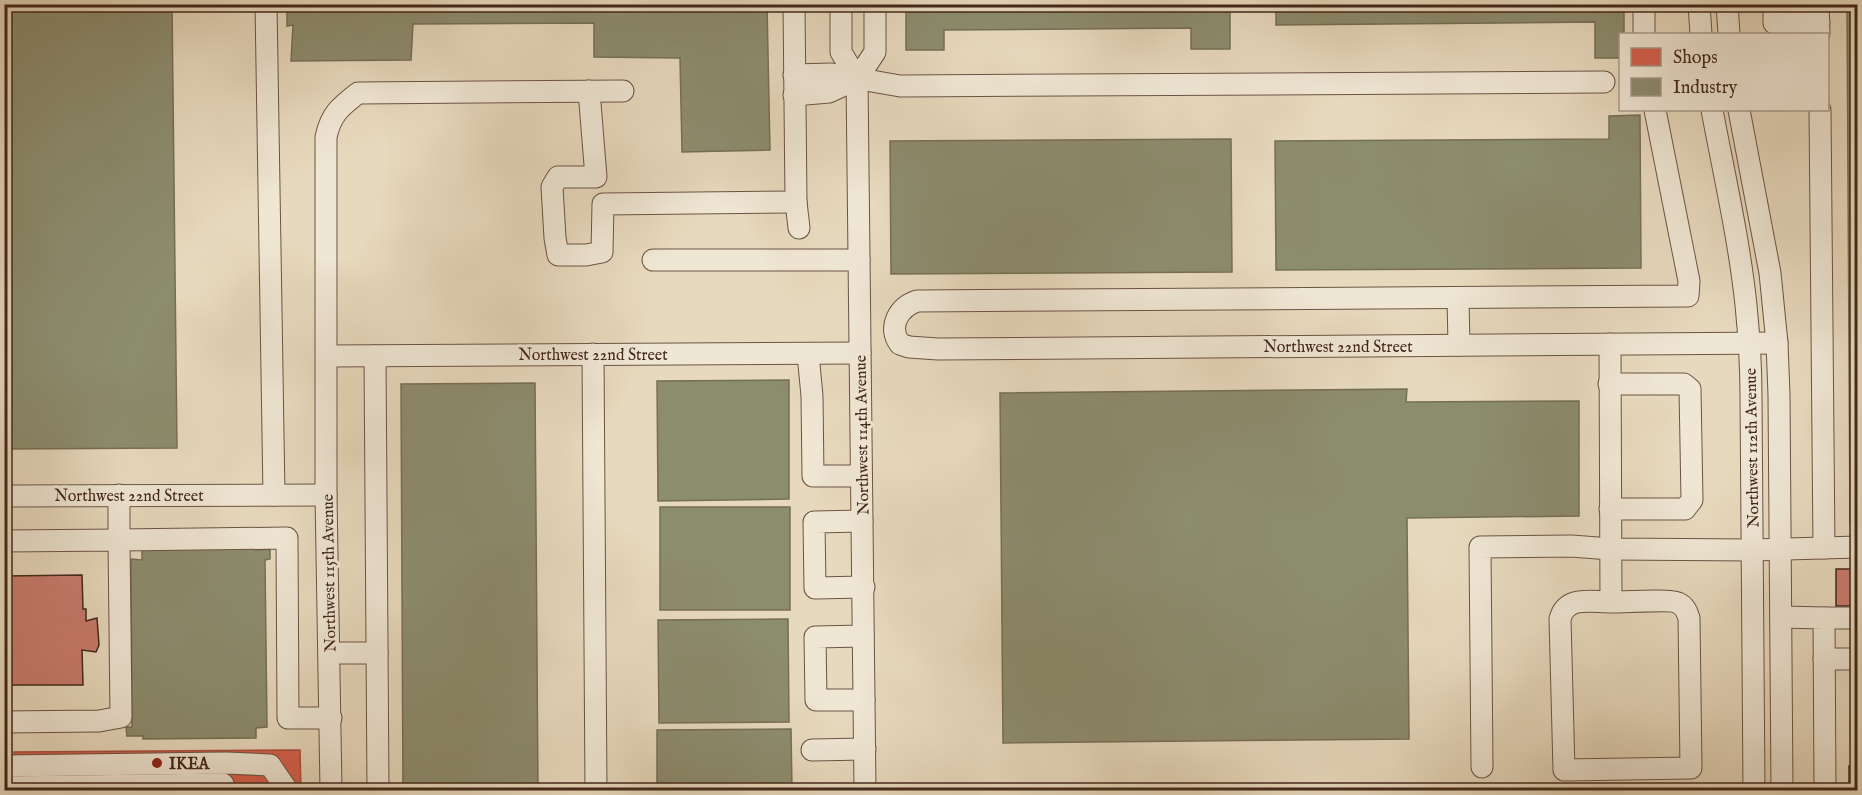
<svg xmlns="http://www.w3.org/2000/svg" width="1862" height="795" font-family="'IM FELL English',serif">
<rect width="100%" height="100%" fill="#e7d9bd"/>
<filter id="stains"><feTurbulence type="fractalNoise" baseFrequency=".00333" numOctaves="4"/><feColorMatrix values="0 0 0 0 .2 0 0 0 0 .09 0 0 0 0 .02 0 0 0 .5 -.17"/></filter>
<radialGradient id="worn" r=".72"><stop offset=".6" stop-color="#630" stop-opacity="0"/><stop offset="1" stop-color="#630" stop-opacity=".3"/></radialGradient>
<!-- shops -->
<polygon fill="#d6604d" stroke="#aa4f3e" stroke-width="1.5" points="300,750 301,790 208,790 14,774 14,752"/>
<!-- industry -->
<g fill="#8c8c6e" stroke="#766e55" stroke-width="1.5">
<polygon points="4,4 172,4 177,448 4,449"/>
<polygon points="287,4 767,4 770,150 682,152 680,58 594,57 594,23 413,24 411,60 291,61 293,25 287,26"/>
<polygon points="906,4 1230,4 1230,49 1191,49 1191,28 944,30 944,50 906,50"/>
<polygon points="1276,4 1624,4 1624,34 1620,34 1620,58 1595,58 1595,22 1276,25"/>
<polygon points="1847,4 1858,4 1858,523 1850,523"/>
<polygon points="1640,115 1641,268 1276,270 1275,141 1609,139 1609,116"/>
<polygon points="1231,139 1232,272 891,274 890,141"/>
<polygon points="789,380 789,499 658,501 657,381"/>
<polygon points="535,383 538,790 403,790 401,384"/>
<polygon points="1407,389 1406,402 1579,401 1579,516 1407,518 1409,739 1003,743 1000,393"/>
<rect x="660" y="507" width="130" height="103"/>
<polygon points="255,547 255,550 270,549 270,559 265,560 267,727 256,728 256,738 143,739 143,736 127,736 126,727 132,727 131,559 142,560 142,548"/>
<polygon points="788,619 789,722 659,723 658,620"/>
<polygon points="791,729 792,790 657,790 657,730"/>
</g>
<!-- building -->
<g fill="#c87c6e" stroke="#43281b" stroke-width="1.5">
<rect x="1836" y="569" width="22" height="37"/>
<polygon points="82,575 83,609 86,609 86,621 97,618 99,645 96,652 82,650 83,685 4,685 4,576"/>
<polygon points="1852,677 1858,677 1858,790 1849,790 1849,766 1853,766"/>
</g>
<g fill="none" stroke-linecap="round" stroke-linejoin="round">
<defs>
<g id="minor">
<polyline points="266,4 274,495"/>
<polyline points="794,4 796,202 799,228"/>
<polyline points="841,4 841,52 857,79 865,790"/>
<polyline points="1644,4 1644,34"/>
<polyline points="1699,4 1701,34"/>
<polyline points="1727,4 1729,34"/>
<polyline points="1774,4 1774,23 1819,22"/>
<polyline points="1818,4 1819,34"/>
<polyline points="794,75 832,74 900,86 1604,82"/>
<polyline points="589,91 596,177 558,177 552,187 555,238 558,255 586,255 602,252 603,204 796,202"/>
<polyline points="794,95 829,92 857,79 875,52 875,4"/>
<path d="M1655 110 1689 281 1688 296 917 301C899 307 887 327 900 344L909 347 938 349 1777 343"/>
<path d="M1712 110C1724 174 1739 239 1746 305 1749 335 1751 366 1751 397L1754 790"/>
<polyline points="1739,110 1770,273 1777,343 1779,395 1782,790"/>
<polyline points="1820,110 1824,548"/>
<polyline points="653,260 859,260"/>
<polyline points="1458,298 1459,345"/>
<path d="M1610 344 1611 602C1622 602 1672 599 1678 603 1685 606 1687 612 1689 618L1691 768 1564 770 1560 619C1566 595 1592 602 1611 602"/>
<polyline points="593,354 596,790"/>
<polyline points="808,354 812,396 813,476 861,476"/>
<polyline points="327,356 860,353"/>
<polyline points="375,356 378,790"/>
<polyline points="1609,384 1684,384 1690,389 1692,500 1685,509 1610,509"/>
<polyline points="119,495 119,540 287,538 288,718 331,718"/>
<polyline points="4,496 326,495"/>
<polyline points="862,521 814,522 815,588 864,587"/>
<polyline points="4,541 119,540 121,717 99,721 4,722"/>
<polyline points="1781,617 1824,618 1825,790"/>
<polyline points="1824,618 1858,618"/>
<polyline points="863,636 815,637 816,700 864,700"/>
<polyline points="330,653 377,653"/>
<polyline points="1824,659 1858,659"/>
<polyline points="812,750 865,749"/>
<polyline points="4,766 226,763 270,765 287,790"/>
<polyline points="1482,767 1480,547 1571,546 1611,549 1752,550 1858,547"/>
<polyline points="4,787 223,784 223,790"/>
<path d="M331 790 326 495V137C331 114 340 107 358 93L623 91"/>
</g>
</defs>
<!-- minor casing -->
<use href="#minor" stroke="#6c5444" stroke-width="23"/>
<!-- minor -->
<use href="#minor" stroke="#efe6d4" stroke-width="21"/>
</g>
<!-- markers -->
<circle fill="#8f2418" stroke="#efe6d4" stroke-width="2" cx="157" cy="763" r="6"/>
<g text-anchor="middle" stroke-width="6" stroke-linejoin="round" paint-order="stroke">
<!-- street labels -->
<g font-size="16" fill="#43281b" stroke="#efe6d4">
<text x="1338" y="352">Northwest 22nd Street</text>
<text x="593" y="360">Northwest 22nd Street</text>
<text transform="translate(861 435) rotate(-91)" y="6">Northwest 114th Avenue</text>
<text transform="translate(1751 448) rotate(-91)" y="6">Northwest 112th Avenue</text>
<text x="129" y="501">Northwest 22nd Street</text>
<text transform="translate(328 573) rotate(-91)" y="6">Northwest 115th Avenue</text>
</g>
<!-- poi labels -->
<g font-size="16" font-weight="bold" fill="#43281b" stroke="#efe6d4" text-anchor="start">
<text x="169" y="769">IKEA</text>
</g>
</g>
<!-- margin -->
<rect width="1862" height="795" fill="none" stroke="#e7d9bd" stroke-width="24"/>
<rect x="6" y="6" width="1850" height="783" fill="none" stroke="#43281b" stroke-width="3"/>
<rect x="12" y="12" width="1838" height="771" fill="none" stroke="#43281b" stroke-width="1.5"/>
<!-- legend -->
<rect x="1619" y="33" width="210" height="78" fill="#efe6d4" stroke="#aa9a8a" stroke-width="1.5"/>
<rect x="1631" y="48" width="30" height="18" fill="#d6604d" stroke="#aa9a8a" stroke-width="1.5"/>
<text x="1673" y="63" font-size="18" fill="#43281b">Shops</text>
<rect x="1631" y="78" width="30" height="18" fill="#8c8c6e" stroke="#aa9a8a" stroke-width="1.5"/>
<text x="1673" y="93" font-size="18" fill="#43281b">Industry</text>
<rect width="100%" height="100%" filter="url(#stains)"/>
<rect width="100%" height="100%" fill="url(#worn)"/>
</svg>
